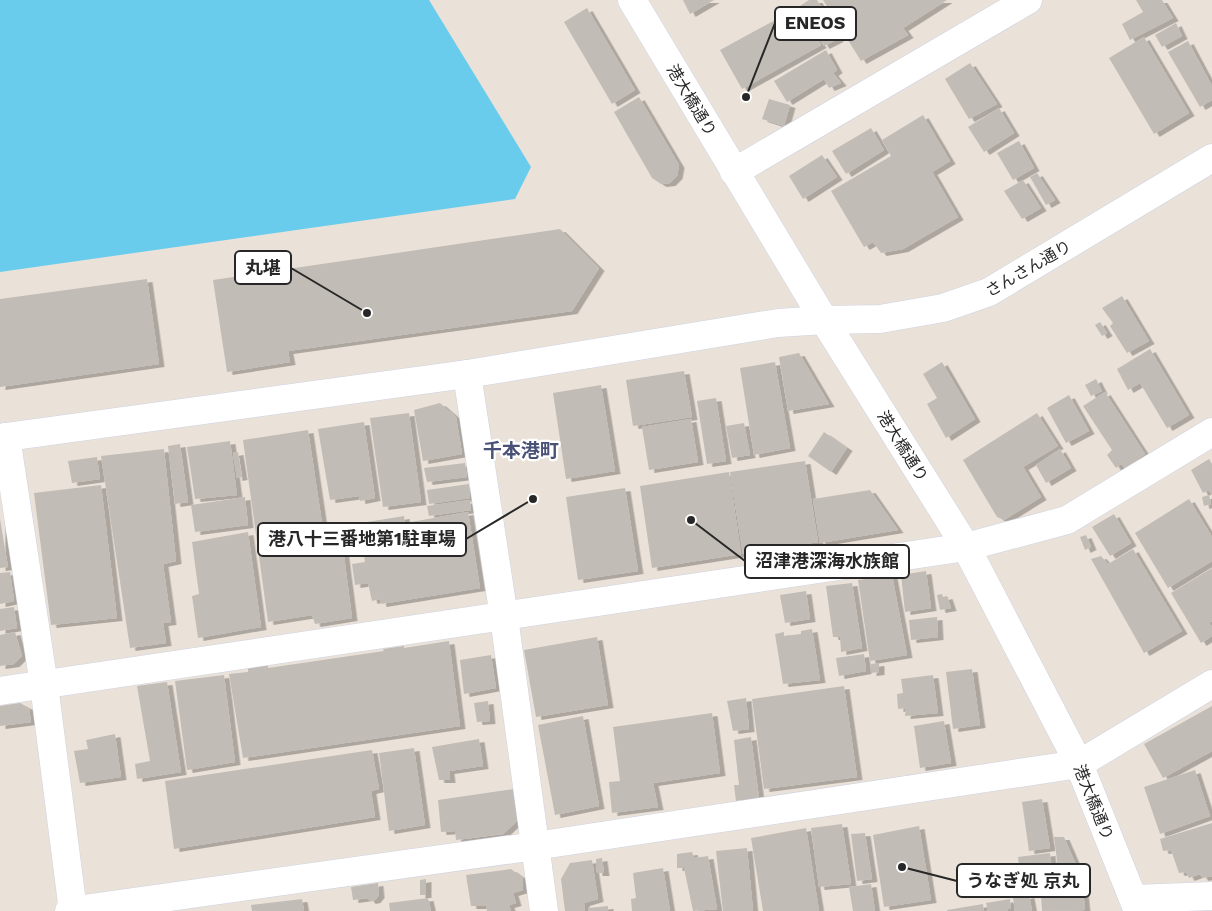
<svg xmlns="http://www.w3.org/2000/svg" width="1212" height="911" font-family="'Work Sans','Noto Sans JP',sans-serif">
<defs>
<filter id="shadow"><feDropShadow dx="5.5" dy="3" stdDeviation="0" flood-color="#0004"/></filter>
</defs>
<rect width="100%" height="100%" fill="#eae2d9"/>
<!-- water -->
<polygon fill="#6acced" points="0,0 429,0 531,167 515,199 0,272"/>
<!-- building -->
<g fill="#c2bcb6" filter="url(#shadow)">
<polygon points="683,0 714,0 690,14"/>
<polygon points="809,0 817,0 825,14 811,22 800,6"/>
<polygon points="823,0 947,0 903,28 908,35 861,61"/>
<polygon points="1136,0 1162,0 1173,18 1130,40 1122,24 1143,12"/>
<polygon points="799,7 821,45 742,89 720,50"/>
<polygon points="587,8 635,90 612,104 564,22"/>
<polygon points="828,18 838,39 824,46 812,26"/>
<polygon points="1176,23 1182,36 1162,47 1155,35"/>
<polygon points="1144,37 1189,113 1154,134 1109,58"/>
<polygon points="1188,41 1212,86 1212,100 1200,107 1168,52"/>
<polygon points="826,50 837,70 833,73 841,83 829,88 824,79 787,102 774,81"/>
<polygon points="970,63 997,104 969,119 945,79"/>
<polygon points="639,97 679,165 677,176 670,183 661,184 652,178 614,112"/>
<polygon points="769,99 790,105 784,126 762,119"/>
<polygon points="999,108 1014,133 984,152 968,127"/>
<polygon points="923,115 950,161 932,172 958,217 903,249 881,253 873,242 864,247 831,191 891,156 882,140"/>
<polygon points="871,128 884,150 846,174 832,151"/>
<polygon points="1019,141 1034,168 1013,180 997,153"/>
<polygon points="822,155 837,177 803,199 789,176"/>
<polygon points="1037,173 1055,200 1046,205 1030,177"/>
<polygon points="1023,180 1041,208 1022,219 1004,191"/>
<polygon points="560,229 599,268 572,311 288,351 290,362 227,372 213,280"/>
<polygon points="147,279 159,364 0,387 0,299"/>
<polygon points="1122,296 1149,341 1127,353 1110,326 1113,323 1102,308"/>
<polygon points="1100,322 1107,333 1102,336 1095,325"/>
<polygon points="1150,349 1189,415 1167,428 1140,383 1128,390 1117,369"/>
<polygon points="799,353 829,404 788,411 779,357"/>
<polygon points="775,362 790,448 754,455 740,368"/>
<polygon points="942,362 975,419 946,438 927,404 937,398 923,374"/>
<polygon points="684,371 692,417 633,426 626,380"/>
<polygon points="1096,379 1102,391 1091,396 1085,385"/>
<polygon points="601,385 615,471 566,479 553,393"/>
<polygon points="1105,392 1145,454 1125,468 1121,464 1116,468 1107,455 1112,450 1083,406"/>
<polygon points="1069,395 1089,431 1066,443 1047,408"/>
<polygon points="716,398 726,461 707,464 697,401"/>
<polygon points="440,403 456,417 462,454 423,461 414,410"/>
<polygon points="409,413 421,502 383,507 370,418"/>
<polygon points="1037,413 1058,446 1023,467 1041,497 1004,520 997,517 963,460"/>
<polygon points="691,419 698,462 649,470 642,427"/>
<polygon points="364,422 375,498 360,501 359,496 330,500 318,429"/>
<polygon points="744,423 750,455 732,458 726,426"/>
<polygon points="308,430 326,550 343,548 352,618 315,624 312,615 268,622 243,440"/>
<polygon points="824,432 847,448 831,472 808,456"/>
<polygon points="230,441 237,495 195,499 187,447"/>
<polygon points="180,444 188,502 175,504 168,446"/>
<polygon points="164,449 176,561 163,564 171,622 163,623 166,643 130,648 101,456"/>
<polygon points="1060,449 1071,468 1046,483 1036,465"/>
<polygon points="238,452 242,477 237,478 233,453"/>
<polygon points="97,457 100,479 72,483 68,461"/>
<polygon points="1209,459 1212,464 1212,495 1209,490 1203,493 1191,470"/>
<polygon points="805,461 818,542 743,554 730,472"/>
<polygon points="465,463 467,477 427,482 424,468"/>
<polygon points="729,472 741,554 652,568 640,486"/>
<polygon points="469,484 470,498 429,504 427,490"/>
<polygon points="101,485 117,618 51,625 34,493"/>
<polygon points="625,488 638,571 578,580 566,497"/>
<polygon points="870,490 898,530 820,543 813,499"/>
<polygon points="1209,495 1211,504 1204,506 1202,497"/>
<polygon points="245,497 248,525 195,532 191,505"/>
<polygon points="1189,499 1212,537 1212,561 1168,588 1135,533"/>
<polygon points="470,500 471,510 429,516 427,506"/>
<polygon points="468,512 480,588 381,604 380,599 372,601 368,583 355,585 352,564 365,562 362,542 370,541 367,522 404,516 405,523"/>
<polygon points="1114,514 1131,543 1110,556 1092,527"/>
<polygon points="0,519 8,567 0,568"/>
<polygon points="248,532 261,627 198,638 192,596 199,594 192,542"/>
<polygon points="1086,535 1091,547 1085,550 1080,537"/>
<polygon points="1133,549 1182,631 1144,653 1091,559 1101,556 1108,564"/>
<polygon points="1212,568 1212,621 1209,623 1212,627 1212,636 1201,643 1171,593"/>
<polygon points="926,571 931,608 905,612 901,575"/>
<polygon points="10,572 14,601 0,604 0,573"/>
<polygon points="892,575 907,655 870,661 858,580"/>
<polygon points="852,583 862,648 841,652 840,637 833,637 826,586"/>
<polygon points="806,591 810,619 785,623 780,595"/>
<polygon points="942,594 943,597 947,596 951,608 940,610 937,595"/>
<polygon points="14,607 17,628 0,631 0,609"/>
<polygon points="937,617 938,637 911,640 909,620"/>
<polygon points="812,629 820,680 783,684 775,634 784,632 784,636 801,634 801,631"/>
<polygon points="15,632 22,656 14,664 0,666 0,635"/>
<polygon points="597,637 608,705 536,717 524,650"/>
<polygon points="449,641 460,726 243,758 229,674 248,672 248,668 268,665 268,668 384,651 383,649 404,646 404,648"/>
<polygon points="864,654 866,671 839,676 836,658"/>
<polygon points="491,655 496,688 464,694 460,660"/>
<polygon points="879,663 879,672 871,673 871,664"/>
<polygon points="972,669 980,725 953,729 946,672"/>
<polygon points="224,675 235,762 187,770 175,681"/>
<polygon points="933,675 938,713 905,716 906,708 898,709 897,694 903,693 901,679"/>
<polygon points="167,682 181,772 137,779 135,764 150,761 137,686"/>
<polygon points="844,686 857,777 764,789 752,699"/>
<polygon points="746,698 749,729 733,731 727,701"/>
<polygon points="488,701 490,721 477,722 474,703"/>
<polygon points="20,703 29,708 31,722 0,726 0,706"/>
<polygon points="1212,706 1212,751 1163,778 1144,744"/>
<polygon points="712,713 720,773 653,783 658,807 612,813 609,782 620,781 613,727"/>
<polygon points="583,716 599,806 555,815 538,725"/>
<polygon points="944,721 951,763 920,768 914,726"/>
<polygon points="115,734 121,777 80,783 74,751 88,749 86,740"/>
<polygon points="751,737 759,798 736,801 734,785 739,785 734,740"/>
<polygon points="479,739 483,766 449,771 450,780 439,780 432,747"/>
<polygon points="414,748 425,825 389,831 379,753"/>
<polygon points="372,750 379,789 371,791 375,817 174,849 165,781"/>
<polygon points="1195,770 1210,816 1160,834 1144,787"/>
<polygon points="514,789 518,820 503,834 456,840 455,831 441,832 438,800"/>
<polygon points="1042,799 1050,848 1029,851 1022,802"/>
<polygon points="1212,823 1212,876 1203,878 1200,874 1189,878 1186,872 1179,873 1171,850 1163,851 1160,839"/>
<polygon points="842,824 851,884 819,887 811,828"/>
<polygon points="919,826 931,900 884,907 873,835"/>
<polygon points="806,828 819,911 763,911 751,838"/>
<polygon points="865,833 872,879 857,881 851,834"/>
<polygon points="1054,837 1064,837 1083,881 1060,884"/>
<polygon points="747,848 753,911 723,911 716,851"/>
<polygon points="692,852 694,858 708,856 717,909 693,911 684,868 677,868 677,854"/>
<polygon points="1050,853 1054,887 1022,890 1018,857"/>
<polygon points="602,858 604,873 597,873 596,859"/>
<polygon points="592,860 598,899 584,903 585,911 565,911 561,879 570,863"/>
<polygon points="663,868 670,911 632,911 631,899 636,898 633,873"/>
<polygon points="511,869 523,878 523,890 513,893 516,903 509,905 511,911 487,911 486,906 471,906 466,875"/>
<polygon points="426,879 426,895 420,895 420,880"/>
<polygon points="378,883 379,895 375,900 370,901 368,898 353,900 351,887"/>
<polygon points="871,884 875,911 853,911 849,887"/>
<polygon points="1083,890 1085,910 1042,911 1041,895"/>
<polygon points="1029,895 1032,911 1015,911 1013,898"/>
<polygon points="428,898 431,911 390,911 389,903"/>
<polygon points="302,899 304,911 252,911 251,905"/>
<polygon points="1010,899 1011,908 1007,909 1008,911 988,911 986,903"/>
<polygon points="983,904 984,911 947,911 947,910"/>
<polygon points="608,906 608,911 589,911 588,908"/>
</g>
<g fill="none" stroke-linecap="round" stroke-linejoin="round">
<defs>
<g id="minor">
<polyline points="734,172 1028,0"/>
<polyline points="467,374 504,617 544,911"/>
<polyline points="6,437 44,685 73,911"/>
<polyline points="0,691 966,547 1067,520 1212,432"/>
<polyline points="1134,899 1212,896"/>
<polyline points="69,911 535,846 1079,764 1212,684"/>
</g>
<polyline id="tertiary" points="0,438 467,374 778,323 824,320 966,547 1079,764 1138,911"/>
<polyline id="secondary" points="632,0 824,320 880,319 943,308 989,292 1212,158"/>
</defs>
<!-- minor casing -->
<use href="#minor" stroke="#ced2e1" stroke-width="29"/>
<!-- tertiary casing -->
<use href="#tertiary" stroke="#ced2e1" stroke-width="29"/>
<!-- secondary casing -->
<use href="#secondary" stroke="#ced2e1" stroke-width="29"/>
<!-- minor -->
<use href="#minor" stroke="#fff" stroke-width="28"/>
<!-- tertiary -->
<use href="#tertiary" stroke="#fff" stroke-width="28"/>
<!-- secondary -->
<use href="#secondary" stroke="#fff" stroke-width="28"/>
</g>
<g text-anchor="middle" stroke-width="4.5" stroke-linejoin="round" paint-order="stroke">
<!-- street labels -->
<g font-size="16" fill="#272727" stroke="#fff">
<text transform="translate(692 100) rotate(59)" y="6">港大橋通り</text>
<text transform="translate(1028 268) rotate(-30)" y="6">さんさん通り</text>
<text transform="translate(903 446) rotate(58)" y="6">港大橋通り</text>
<text transform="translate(1094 802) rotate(68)" y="6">港大橋通り</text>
</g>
<!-- quarter labels -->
<g font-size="19" font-weight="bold" fill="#495177" stroke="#fff">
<text x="521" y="457">千本港町</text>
</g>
</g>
<!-- callouts -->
<path fill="none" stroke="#272727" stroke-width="2" d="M746 97L775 23M367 313L291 268M533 499L466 539M691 520L745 561M902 867L957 881"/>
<g fill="#272727" stroke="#fff" stroke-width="2">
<circle cx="746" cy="97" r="5"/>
<circle cx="367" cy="313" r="5"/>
<circle cx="533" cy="499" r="5"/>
<circle cx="691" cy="520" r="5"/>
<circle cx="902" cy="867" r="5"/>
</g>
<g fill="#fff" stroke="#272727" stroke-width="2">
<rect x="775" y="7" width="81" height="33" rx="5"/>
<rect x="235" y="251" width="56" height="33" rx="5"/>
<rect x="258" y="523" width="208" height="33" rx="5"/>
<rect x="745" y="545" width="164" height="33" rx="5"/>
<rect x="957" y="864" width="133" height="33" rx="5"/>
</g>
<g font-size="18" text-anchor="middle" font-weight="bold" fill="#272727">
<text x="815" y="29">ENEOS</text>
<text x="263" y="274">丸堪</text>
<text x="362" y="545">港八十三番地第1駐車場</text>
<text x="827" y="567">沼津港深海水族館</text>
<text x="1023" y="887">うなぎ処 京丸</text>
</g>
</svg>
